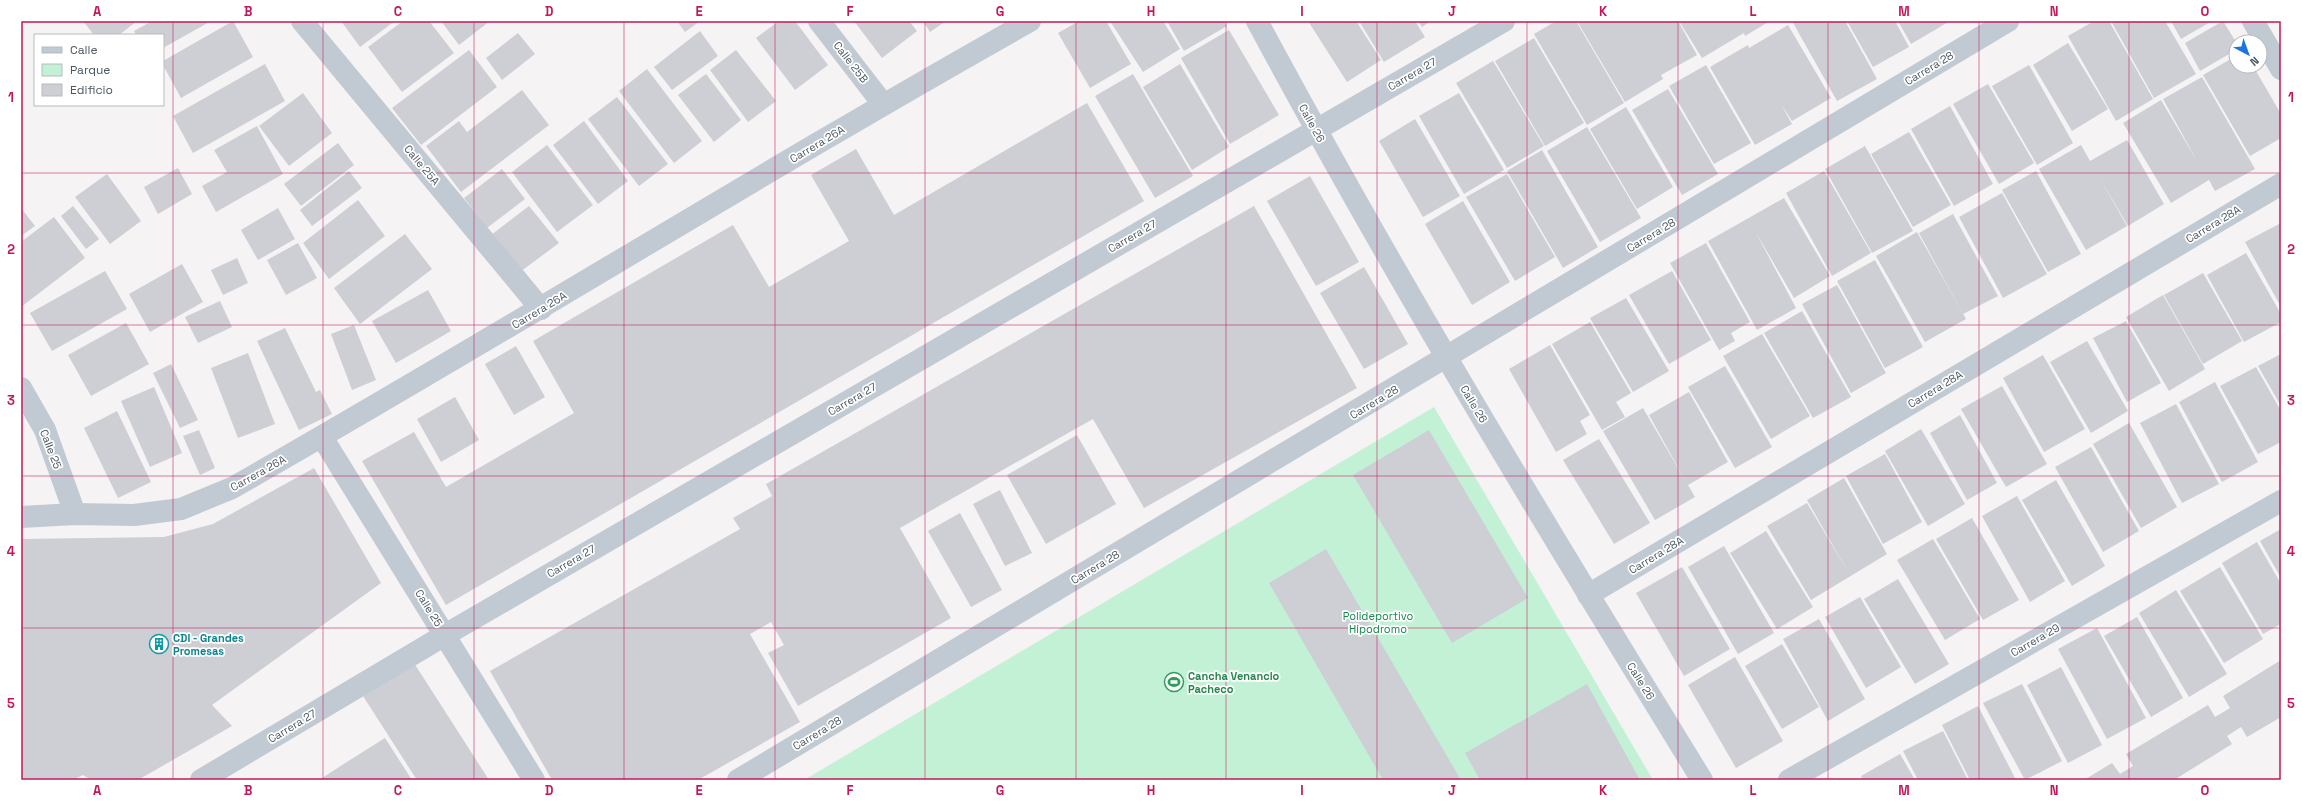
<svg xmlns="http://www.w3.org/2000/svg" width="2302" height="801" font-family="'Space Grotesk',sans-serif">
<rect width="100%" height="100%" fill="#f5f3f3"/>
<!-- green -->
<polygon fill="#c3f1d5" points="1434,407 1653,780 804,780"/>
<!-- building -->
<g fill="#cdcfd5">
<polygon points="83,21 137,21 119,35 94,35"/>
<polygon points="152,21 211,21 163,48 163,35 136,35 134,31"/>
<polygon points="233,21 253,57 181,98 163,65 163,61"/>
<polygon points="341,21 395,21 360,47"/>
<polygon points="403,21 429,21 454,53 402,92 368,47"/>
<polygon points="441,21 490,21 459,45"/>
<polygon points="677,21 700,21 685,32"/>
<polygon points="779,21 795,21 828,65 795,90 756,38"/>
<polygon points="854,21 909,21 917,31 882,58"/>
<polygon points="923,21 946,21 930,32"/>
<polygon points="1079,21 1106,21 1131,64 1090,88 1058,33"/>
<polygon points="1110,21 1163,21 1180,49 1143,72"/>
<polygon points="1167,21 1224,21 1227,26 1184,51"/>
<polygon points="1308,21 1356,21 1381,60 1347,82"/>
<polygon points="1359,21 1415,21 1425,37 1384,62"/>
<polygon points="1418,21 1431,21 1422,27"/>
<polygon points="1556,21 1576,21 1624,103 1587,125 1534,34"/>
<polygon points="1577,21 1678,21 1697,55 1661,75 1663,79 1625,102"/>
<polygon points="1679,21 1770,21 1745,36 1744,33 1702,58"/>
<polygon points="1792,21 1845,21 1877,79 1837,101"/>
<polygon points="1847,21 1895,21 1909,47 1873,67"/>
<polygon points="1898,21 1950,21 1911,44"/>
<polygon points="2094,21 2109,21 2153,99 2116,121 2068,36"/>
<polygon points="2111,21 2165,21 2196,74 2154,98"/>
<polygon points="2171,21 2212,21 2181,39"/>
<polygon points="2223,21 2236,42 2236,50 2200,71 2185,43"/>
<polygon points="1788,25 1831,98 1792,121 1781,104 1792,124 1755,145 1710,67 1748,45 1749,48"/>
<polygon points="1229,30 1279,115 1230,144 1181,58"/>
<polygon points="700,31 718,56 672,90 654,67"/>
<polygon points="518,33 535,54 502,80 486,58"/>
<polygon points="1534,38 1584,123 1545,146 1495,61"/>
<polygon points="2068,43 2108,109 2072,131 2033,65"/>
<polygon points="469,50 497,87 421,145 392,108"/>
<polygon points="736,50 776,101 748,122 710,70"/>
<polygon points="2236,56 2236,66 2253,66 2281,114 2281,138 2250,156 2203,75"/>
<polygon points="1493,61 1544,146 1507,168 1456,83"/>
<polygon points="265,64 285,101 193,153 173,116"/>
<polygon points="1180,64 1229,147 1192,170 1143,87"/>
<polygon points="1706,65 1751,143 1714,164 1669,86"/>
<polygon points="2029,65 2073,143 2037,165 1992,86"/>
<polygon points="647,69 702,141 674,163 619,91"/>
<polygon points="706,74 741,120 714,142 678,95"/>
<polygon points="1133,74 1193,176 1155,198 1095,96"/>
<polygon points="2202,77 2255,169 2215,191 2209,180 2171,203 2123,123 2161,100 2197,161 2163,99"/>
<polygon points="1988,84 2034,163 1999,184 1953,104"/>
<polygon points="1668,89 1718,174 1682,195 1632,110"/>
<polygon points="522,90 549,125 461,192 426,146 459,121 467,132"/>
<polygon points="303,93 332,133 289,166 259,126"/>
<polygon points="1459,93 1504,170 1464,194 1419,116"/>
<polygon points="617,97 668,164 639,186 588,119"/>
<polygon points="1087,103 1144,201 446,605 362,461 414,432 446,487 574,413 533,341 733,225 769,287 849,241 811,175 856,149 894,215"/>
<polygon points="1950,106 1993,184 1954,206 1911,129"/>
<polygon points="1626,107 1673,187 1637,209 1590,129"/>
<polygon points="1415,119 1460,196 1423,217 1379,141"/>
<polygon points="584,121 628,181 598,204 553,145"/>
<polygon points="257,126 283,174 216,212 202,186 227,172 214,150"/>
<polygon points="1587,127 1641,218 1600,242 1547,151"/>
<polygon points="1909,132 1951,205 1913,227 1871,154"/>
<polygon points="2127,140 2164,204 2128,226 2098,175 2127,226 2086,250 2039,169 2081,145 2090,161"/>
<polygon points="338,143 354,165 301,206 284,184"/>
<polygon points="547,145 593,205 557,232 512,172"/>
<polygon points="1865,146 1913,231 1872,253 1825,169"/>
<polygon points="1542,150 1598,247 1563,268 1507,171"/>
<polygon points="178,168 192,194 158,214 144,187"/>
<polygon points="502,169 525,199 487,228 464,198"/>
<polygon points="349,171 362,188 312,226 300,210"/>
<polygon points="1824,171 1871,253 1832,276 1786,193"/>
<polygon points="2036,171 2081,254 2048,272 2002,190"/>
<polygon points="107,174 141,221 110,244 75,197"/>
<polygon points="1507,174 1555,257 1515,281 1466,197"/>
<polygon points="1310,176 1359,262 1316,286 1267,201"/>
<polygon points="2002,193 2047,274 2003,298 1959,217"/>
<polygon points="1784,198 1830,276 1794,298 1755,231 1796,308 1757,330 1708,241"/>
<polygon points="358,200 385,236 329,279 303,243"/>
<polygon points="1463,201 1510,282 1472,305 1425,224"/>
<polygon points="73,206 99,239 86,249 61,216"/>
<polygon points="529,206 559,243 520,272 491,235"/>
<polygon points="1254,206 1357,388 1144,508 1093,419 900,528 951,618 798,706 768,653 784,645 771,622 750,634 800,722 698,780 552,780 490,671 740,529 733,518 772,496 766,484"/>
<polygon points="21,208 35,226 21,236"/>
<polygon points="278,208 295,239 258,260 241,230"/>
<polygon points="1953,214 1998,296 1963,314 1919,233"/>
<polygon points="54,217 85,258 21,307 21,242"/>
<polygon points="2281,223 2281,307 2245,242"/>
<polygon points="1917,232 1966,319 1925,342 1876,256"/>
<polygon points="405,234 432,269 360,324 334,288"/>
<polygon points="298,243 317,278 286,295 267,260"/>
<polygon points="1706,243 1750,322 1731,333 1735,341 1719,350 1670,263"/>
<polygon points="2246,253 2281,314 2281,322 2244,342 2207,275"/>
<polygon points="237,258 248,283 223,295 211,270"/>
<polygon points="1875,260 1923,347 1885,368 1837,281"/>
<polygon points="182,264 203,302 150,332 129,294"/>
<polygon points="1364,267 1408,344 1364,369 1320,293"/>
<polygon points="105,271 127,309 52,351 30,313"/>
<polygon points="1672,271 1711,340 1669,364 1629,295"/>
<polygon points="2203,273 2242,341 2203,364 2164,295"/>
<polygon points="1837,285 1886,373 1851,393 1802,304"/>
<polygon points="428,290 451,331 396,363 372,321"/>
<polygon points="2163,295 2205,369 2169,391 2126,317"/>
<polygon points="1626,298 1669,371 1633,392 1590,318"/>
<polygon points="220,301 232,327 198,343 185,317"/>
<polygon points="1802,311 1851,397 1813,418 1764,333"/>
<polygon points="2126,321 2161,383 2127,402 2093,338"/>
<polygon points="1590,322 1631,393 1616,402 1625,417 1602,430 1552,344"/>
<polygon points="126,323 149,364 91,396 68,355"/>
<polygon points="354,325 376,380 352,390 331,334"/>
<polygon points="285,328 316,392 320,390 332,414 299,430 257,341"/>
<polygon points="1762,334 1810,416 1771,439 1723,356"/>
<polygon points="2087,341 2128,411 2091,433 2050,362"/>
<polygon points="1550,345 1590,415 1580,421 1587,434 1556,452 1509,369"/>
<polygon points="516,346 545,397 514,415 485,364"/>
<polygon points="248,353 275,424 238,438 211,368"/>
<polygon points="2281,354 2281,406 2258,366"/>
<polygon points="2043,355 2085,429 2044,452 2003,378"/>
<polygon points="171,364 198,420 180,428 153,373"/>
<polygon points="1725,366 1772,447 1735,468 1688,387"/>
<polygon points="2256,367 2281,411 2281,442 2258,454 2220,386"/>
<polygon points="2215,382 2258,462 2222,482 2179,402"/>
<polygon points="2002,386 2047,464 2006,487 1961,409"/>
<polygon points="154,387 182,453 150,467 121,401"/>
<polygon points="1689,392 1728,462 1688,485 1695,497 1655,520 1603,431 1643,408 1686,482 1649,415"/>
<polygon points="455,397 479,440 441,462 417,419"/>
<polygon points="2176,404 2219,484 2182,503 2140,423"/>
<polygon points="117,411 151,482 118,498 84,428"/>
<polygon points="1960,415 1997,483 1967,500 1930,433"/>
<polygon points="2129,423 2177,507 2141,528 2093,444"/>
<polygon points="1921,429 1965,504 1928,526 1885,451"/>
<polygon points="199,430 215,468 200,475 183,436"/>
<polygon points="1429,430 1528,598 1452,643 1353,475"/>
<polygon points="1077,435 1116,504 1046,544 1007,475"/>
<polygon points="1599,439 1650,523 1614,544 1563,460"/>
<polygon points="2091,447 2139,531 2103,552 2055,467"/>
<polygon points="1885,454 1922,522 1883,544 1846,476"/>
<polygon points="314,468 381,583 212,705 232,726 138,780 91,780 83,775 73,780 21,780 21,539 164,537 213,524"/>
<polygon points="1844,478 1887,554 1811,600 1767,526 1807,503 1848,572 1807,500"/>
<polygon points="2056,480 2105,566 2072,586 2022,500"/>
<polygon points="1000,490 1032,553 1005,566 973,504"/>
<polygon points="2017,496 2065,581 2030,602 1982,516"/>
<polygon points="960,513 1002,590 971,607 928,531"/>
<polygon points="1972,518 2019,600 1983,620 1936,539"/>
<polygon points="2281,529 2281,578 2260,541"/>
<polygon points="1766,531 1813,607 1777,629 1730,553"/>
<polygon points="1933,539 1980,619 1945,640 1897,560"/>
<polygon points="2257,542 2281,584 2281,624 2263,634 2222,563"/>
<polygon points="1724,546 1774,633 1738,654 1688,567"/>
<polygon points="1326,549 1461,780 1383,780 1269,583"/>
<polygon points="1682,567 1730,649 1684,676 1636,593"/>
<polygon points="2220,567 2263,639 2224,663 2180,591"/>
<polygon points="1898,579 1949,664 1915,684 1864,599"/>
<polygon points="2176,590 2227,674 2189,697 2139,613"/>
<polygon points="1860,597 1901,667 1866,688 1825,617"/>
<polygon points="2137,617 2183,698 2151,717 2104,636"/>
<polygon points="1819,619 1865,699 1828,721 1783,639"/>
<polygon points="2097,628 2146,718 2107,739 2058,649"/>
<polygon points="1782,644 1819,707 1782,729 1745,666"/>
<polygon points="1735,657 1783,741 1736,768 1688,685"/>
<polygon points="2281,660 2281,717 2247,737 2241,727 2227,736 2232,744 2174,780 2084,780 2112,763 2120,774 2133,766 2126,754 2208,705 2215,717 2230,708 2223,696"/>
<polygon points="414,663 489,780 417,780 363,696"/>
<polygon points="2061,667 2102,745 2068,763 2027,685"/>
<polygon points="1587,684 1640,780 1480,780 1465,753"/>
<polygon points="2022,684 2062,761 2025,780 1983,703"/>
<polygon points="1978,706 2016,780 1970,780 1942,725"/>
<polygon points="1943,731 1968,780 1918,780 1903,751"/>
<polygon points="385,738 412,780 319,780 350,760"/>
<polygon points="1900,754 1915,780 1863,780 1861,776"/>
</g>
<g fill="none" stroke-linecap="round" stroke-linejoin="round">
<!-- minor -->
<g stroke="#c1cad2" stroke-width="22">
<polyline points="302,21 541,309"/>
<polyline points="819,21 883,104"/>
<path d="M1257 21C1396 280 1548 530 1702 780"/>
<polyline points="2253,21 2281,69"/>
<polyline points="21,388 45,430 75,514"/>
<polyline points="322,437 534,780"/>
<path d="M21 517 75 514 134 515 181 509 232 488C500 336 761 172 1030 21"/>
<polyline points="1588,595 2281,184"/>
<polyline points="201,780 445,635 1504,21"/>
<polyline points="738,780 2008,21"/>
<polyline points="1789,780 2281,501"/>
</g>
</g>
<!-- grid -->
<path fill="none" stroke="#c2185b" stroke-width="1" stroke-opacity="0.55" d="M173 21V780M323 21V780M474 21V780M624 21V780M775 21V780M925 21V780M1076 21V780M1226 21V780M1377 21V780M1527 21V780M1678 21V780M1828 21V780M1979 21V780M2129 21V780M21 173H2281M21 325H2281M21 476H2281M21 628H2281"/>
<!-- icons -->
<defs>
<symbol id="building-ring" viewBox="-11 -11 22 22"><circle r="9.5" fill="#fff" stroke="#0f9aa8" stroke-width="1.5"/><path d="M-4-6H4V6H1V3H-1V6H-4ZM-2.5-4.3h1.7v1.8h-1.7ZM.8-4.3h1.7v1.8H.8ZM-2.5-1h1.7V.8h-1.7ZM.8-1h1.7V.8H.8Z" fill="#0f9aa8"/></symbol>
<symbol id="stadium-ring" viewBox="-11 -11 22 22"><circle r="9.5" fill="#fff" stroke="#2e9e5b" stroke-width="1.5"/><path d="M0-5a6.5 5 0 1 0 0 10a6.5 5 0 1 0 0-10ZM-3.5-1.8h7v3.6h-7Z" fill="#2e9e5b"/></symbol>
</defs>
<g fill-rule="evenodd">
<use href="#building-ring" x="148" y="633" width="22" height="22"/>
<use href="#stadium-ring" x="1163" y="671" width="22" height="22"/>
</g>
<g text-anchor="middle" stroke-width="3.5" stroke-linejoin="round" paint-order="stroke">
<!-- street labels -->
<g font-size="11" fill="#4a5661" stroke="#fff">
<text transform="translate(851 62) rotate(52)" y="4">Calle 25B</text>
<text transform="translate(1929 68) rotate(-31)" y="4">Carrera 28</text>
<text transform="translate(1412 74) rotate(-30)" y="4">Carrera 27</text>
<text transform="translate(1312 123) rotate(61)" y="4">Calle 26</text>
<text transform="translate(817 144) rotate(-31)" y="4">Carrera 26A</text>
<text transform="translate(422 165) rotate(50)" y="4">Calle 25A</text>
<text transform="translate(2213 224) rotate(-31)" y="4">Carrera 28A</text>
<text transform="translate(1651 235) rotate(-31)" y="4">Carrera 28</text>
<text transform="translate(1132 236) rotate(-30)" y="4">Carrera 27</text>
<text transform="translate(539 310) rotate(-31)" y="4">Carrera 26A</text>
<text transform="translate(1935 389) rotate(-31)" y="4">Carrera 28A</text>
<text transform="translate(852 399) rotate(-30)" y="4">Carrera 27</text>
<text transform="translate(1374 402) rotate(-31)" y="4">Carrera 28</text>
<text transform="translate(1474 404) rotate(59)" y="4">Calle 26</text>
<text transform="translate(51 449) rotate(69)" y="4">Calle 25</text>
<text transform="translate(258 473) rotate(-29)" y="4">Carrera 26A</text>
<text transform="translate(1656 555) rotate(-31)" y="4">Carrera 28A</text>
<text transform="translate(571 561) rotate(-30)" y="4">Carrera 27</text>
<text transform="translate(1095 567) rotate(-31)" y="4">Carrera 28</text>
<text transform="translate(429 608) rotate(58)" y="4">Calle 25</text>
<text transform="translate(2035 640) rotate(-30)" y="4">Carrera 29</text>
<text transform="translate(1641 681) rotate(58)" y="4">Calle 26</text>
<text transform="translate(292 726) rotate(-31)" y="4">Carrera 27</text>
<text transform="translate(817 733) rotate(-31)" y="4">Carrera 28</text>
</g>
<!-- park labels -->
<g font-size="11" fill="#17864f" stroke="#fff">
<text x="1378" y="620">Polideportivo<tspan x="1378" dy="13">Hipodromo</tspan></text>
</g>
<!-- culture labels -->
<g font-size="11" font-weight="bold" fill="#0d838f" stroke="#fff" text-anchor="start">
<text x="173" y="642">CDI - Grandes<tspan x="173" dy="13">Promesas</tspan></text>
</g>
<!-- leisure labels -->
<g font-size="11" font-weight="bold" fill="#27864d" stroke="#fff" text-anchor="start">
<text x="1188" y="680">Cancha Venancio<tspan x="1188" dy="13">Pacheco</tspan></text>
</g>
</g>
<!-- border -->
<rect width="2302" height="801" fill="none" stroke="#ffffff" stroke-width="44"/>
<!-- legend -->
<rect x="34" y="34" width="130" height="72" fill="#ffffff" stroke="#b7bbc0"/>
<rect x="42" y="47" width="20" height="6" fill="#c1cad2" stroke="#b7bbc0"/>
<text x="70" y="54" font-size="12" fill="#4a5661">Calle</text>
<rect x="42" y="64" width="20" height="12" fill="#c3f1d5" stroke="#b7bbc0"/>
<text x="70" y="74" font-size="12" fill="#4a5661">Parque</text>
<rect x="42" y="84" width="20" height="12" fill="#cdcfd5" stroke="#b7bbc0"/>
<text x="70" y="94" font-size="12" fill="#4a5661">Edificio</text>
<!-- north arrow -->
<g transform="translate(2248 54) rotate(139)"><circle r="19" fill="#ffffff" stroke="#b7bbc0"/>
<path d="M0-3L7 15L0 10L-7 15Z" fill="#1a73e8"/>
<text y="-6" font-size="11" font-weight="bold" text-anchor="middle" fill="#4a5661">N</text>
</g>
<rect x="22" y="22" width="2258" height="757" fill="none" stroke="#c2185b" stroke-width="1.5"/>
<g font-size="13" text-anchor="middle" font-weight="bold" fill="#c2185b">
<text x="97" y="16">A</text>
<text x="248" y="16">B</text>
<text x="398" y="16">C</text>
<text x="549" y="16">D</text>
<text x="699" y="16">E</text>
<text x="850" y="16">F</text>
<text x="1000" y="16">G</text>
<text x="1151" y="16">H</text>
<text x="1302" y="16">I</text>
<text x="1452" y="16">J</text>
<text x="1603" y="16">K</text>
<text x="1753" y="16">L</text>
<text x="1904" y="16">M</text>
<text x="2054" y="16">N</text>
<text x="2205" y="16">O</text>
<text x="11" y="102">1</text>
<text x="2291" y="102">1</text>
<text x="11" y="254">2</text>
<text x="2291" y="254">2</text>
<text x="11" y="405">3</text>
<text x="2291" y="405">3</text>
<text x="11" y="556">4</text>
<text x="2291" y="556">4</text>
<text x="11" y="708">5</text>
<text x="2291" y="708">5</text>
<text x="97" y="795">A</text>
<text x="248" y="795">B</text>
<text x="398" y="795">C</text>
<text x="549" y="795">D</text>
<text x="699" y="795">E</text>
<text x="850" y="795">F</text>
<text x="1000" y="795">G</text>
<text x="1151" y="795">H</text>
<text x="1302" y="795">I</text>
<text x="1452" y="795">J</text>
<text x="1603" y="795">K</text>
<text x="1753" y="795">L</text>
<text x="1904" y="795">M</text>
<text x="2054" y="795">N</text>
<text x="2205" y="795">O</text>
</g>
</svg>
